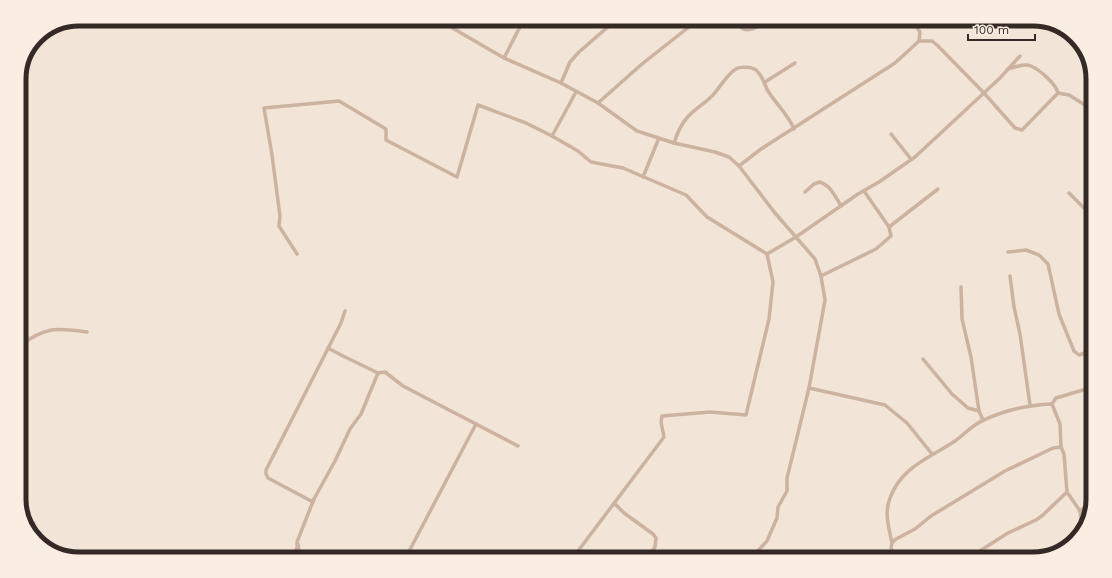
<svg xmlns="http://www.w3.org/2000/svg" width="1112" height="578" font-family="'Work Sans',sans-serif">
<rect width="100%" height="100%" fill="#f2e4d6"/>
<g fill="none" stroke-linecap="round" stroke-linejoin="round">
<!-- street -->
<g stroke="#cbb3a2" stroke-width="3.5">
<polyline points="437,19 504,58 561,83 598,103 637,131 674,143 715,152 729,157 739,166 775,213 815,259 821,276 825,300 809,388 787,478 787,491 778,507 777,518 767,541 754,555 746,559"/>
<polyline points="550,19 557,19"/>
<path d="M735 19C743 40 759 25 774 19"/>
<polyline points="917,19 916,26 920,32 919,41"/>
<polyline points="504,58 524,19"/>
<polyline points="765,82 795,63"/>
<polyline points="561,83 570,62 579,52 617,19"/>
<polyline points="1058,93 1069,95 1093,110"/>
<polyline points="598,103 642,64 699,19"/>
<polyline points="891,134 911,159"/>
<polyline points="552,136 576,92"/>
<path d="M674 143C677 134 680 126 686 119 692 111 704 104 712 96 719 89 727 74 736 69 740 66 752 67 756 70 763 76 764 84 768 91 776 104 788 114 794 129"/>
<path d="M739 166 761 149 895 63 919 41H932L937 45 984 93 1015 128 1022 130 1058 93C1056 84 1040 70 1031 66 1024 63 1015 67 1008 69"/>
<polyline points="643,177 659,138"/>
<path d="M805 192 814 184 820 182C831 186 835 196 841 206"/>
<polyline points="1069,193 1086,210 1090,220 1086,228 1093,245"/>
<polyline points="889,227 938,189"/>
<polyline points="1008,252 1026,250 1039,255 1048,264 1059,314 1074,351 1079,355 1093,350"/>
<polyline points="297,254 279,226 280,216 272,155 264,108 339,101 386,129 386,140 457,177 478,105 526,123 552,136 578,151 591,162 623,168 686,195 707,217 767,254 773,282 769,319 746,415 710,412 662,416 661,422 664,437 572,559"/>
<polyline points="767,254 796,237 858,194 879,182 915,157 1000,78 1020,56"/>
<polyline points="821,276 876,249 891,236 889,227 864,191"/>
<polyline points="1010,276 1014,307 1020,334 1030,405"/>
<polyline points="961,287 962,319 971,357 979,411"/>
<path d="M19 346C47 326 55 328 87 332"/>
<polyline points="328,348 341,355 378,373 385,372 403,386 518,446"/>
<polyline points="923,359 952,394 968,408 979,411 983,420"/>
<polyline points="809,388 885,405 907,423 932,454"/>
<polyline points="1061,447 1060,424 1052,404 1056,398 1093,387"/>
<polyline points="313,502 268,478 266,474 266,470 341,323 345,311"/>
<polyline points="614,503 624,513 653,534 656,538 655,547 646,559"/>
<polyline points="1080,511 1087,505 1093,496"/>
<polyline points="25,521 34,523"/>
<path d="M892 543C889 528 884 513 890 498 901 467 930 458 955 441 964 435 973 424 984 420 1005 410 1029 405 1052 404"/>
<polyline points="291,559 296,550 298,545"/>
<polyline points="315,559 299,551 298,544 297,545 297,542 314,499 335,461 350,429 361,414 378,373"/>
<polyline points="405,559 476,424"/>
<polyline points="896,559 891,548 892,543 896,539 915,529 931,516 1005,471 1053,448 1061,447 1064,454 1067,492 1080,511 1081,520 1084,529"/>
<polyline points="967,559 1008,533 1036,520 1043,515 1067,492"/>
</g>
</g>
<!-- crop -->
<path d="M0 0H1112V578H0ZM79 26H1033A53 53 0 0 1 1086 79V499A53 53 0 0 1 1033 552H79A53 53 0 0 1 26 499V79A53 53 0 0 1 79 26Z" fill="#faeee3" fill-rule="evenodd"/>
<path fill="none" stroke="#352925" stroke-width="5" d="M79 26H1033A53 53 0 0 1 1086 79V499A53 53 0 0 1 1033 552H79A53 53 0 0 1 26 499V79A53 53 0 0 1 79 26Z"/>
<!-- scale -->
<path d="M968 34v6h67v-6" fill="none" stroke="#352925" stroke-width="2"/>
<text x="974" y="34" font-size="12" fill="#352925" stroke="#faeee3" stroke-width="3" paint-order="stroke">100 m</text>
</svg>
